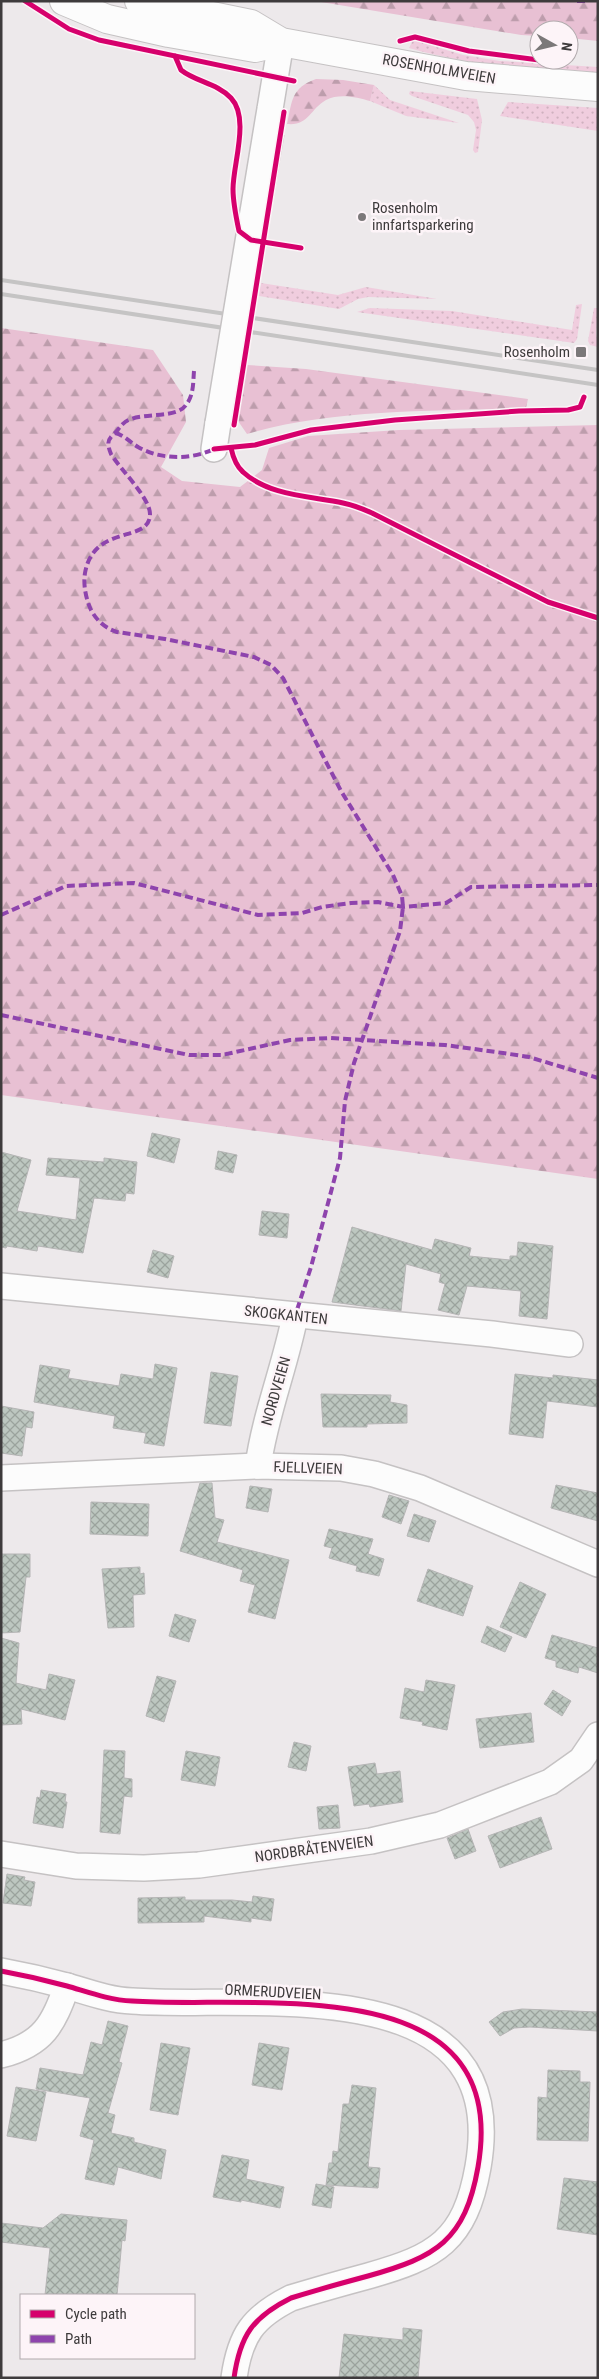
<svg xmlns="http://www.w3.org/2000/svg" width="599" height="2379" font-family="'Roboto Condensed',sans-serif">
<defs>
<pattern id="grass-dots" width="8" height="8" patternUnits="userSpaceOnUse" patternTransform="scale(1.25)"><rect width="8" height="8" fill="#f0cdde"/><path d="M2 2h.1M6 6h.1" fill="none" stroke="#cfb1bf" stroke-width="1.8" stroke-linecap="round"/></pattern>
<pattern id="forest-firs" width="22" height="20" patternUnits="userSpaceOnUse" patternTransform="scale(1.25)"><rect width="22" height="20" fill="#e8c0d3"/><path d="M5 1l3.5 6h-7zM16 11l3.5 6h-7z" fill="#bd9dac"/></pattern>
<pattern id="building-cross-hatch" width="8" height="8" patternUnits="userSpaceOnUse" patternTransform="scale(1.25)"><rect width="8" height="8" fill="#bdc7c0"/><path d="M0 0l8 8M0 8l8-8" fill="none" stroke="#9ba39d"/></pattern>
</defs>
<rect width="100%" height="100%" fill="#ede9eb"/>
<!-- grass -->
<g fill="url(#grass-dots)">
<path d="M413 40 463 55 500 61 598 67V75C534 70 471 66 409 48Z"/>
<polygon points="374,85 390,100 459,123 406,116 370,101"/>
<polygon points="410,91 477,99 482,120 478,152 475,153 473,150 476,130 474,122 468,115 412,96 409,94"/>
<polygon points="508,102 598,108 598,131 500,116"/>
<polygon points="261,283 338,295 366,287 437,299 368,297 358,299 339,309 259,296"/>
<polygon points="582,304 577,339 574,343 357,312 370,308 452,311 572,330 576,305"/>
<polygon points="594,308 598,308 596,333 598,347 590,345 588,341"/>
</g>
<!-- forest -->
<g fill="url(#forest-firs)">
<polygon points="315,1 598,1 598,41 569,38 569,30 539,30 539,36 521,35"/>
<path d="M316 79 343 80 374 85 370 101C357 97 339 93 326 100 310 109 309 126 287 124 292 101 291 88 316 79Z"/>
<polygon points="1,328 153,350 183,395 186,422 161,467 182,481 240,487 262,470 269,448 308,436 399,430 598,425 598,1179 1,1095"/>
<path d="M247 365 306 369 528 399 526 408C433 412 337 408 247 434L238 421Z"/>
</g>
<!-- building -->
<g fill="url(#building-cross-hatch)" stroke="#b5b5b5">
<polygon points="280,134 284,135 273,200 270,200"/>
<polygon points="152,1133 180,1139 174,1163 147,1156"/>
<polygon points="218,1151 237,1155 233,1173 215,1169"/>
<polygon points="1,1152 31,1160 17,1211 76,1220 80,1178 46,1175 48,1158 104,1162 104,1158 137,1162 134,1194 126,1193 125,1201 94,1198 83,1253 38,1246 37,1251 7,1246 6,1248 1,1247"/>
<polygon points="262,1211 289,1214 287,1238 259,1235"/>
<polygon points="352,1227 432,1250 435,1239 471,1248 469,1256 510,1260 510,1256 517,1256 518,1242 553,1246 547,1319 519,1316 521,1291 467,1286 459,1315 438,1310 445,1284 439,1282 441,1274 406,1264 401,1311 332,1302"/>
<polygon points="153,1250 174,1256 168,1278 147,1272"/>
<polygon points="155,1364 177,1368 164,1446 144,1443 146,1433 113,1428 115,1416 34,1402 40,1365 70,1370 68,1378 119,1386 121,1374 153,1379"/>
<polygon points="211,1372 238,1376 231,1426 204,1423"/>
<polygon points="515,1374 553,1378 553,1375 598,1380 598,1407 547,1401 543,1438 509,1434"/>
<polygon points="321,1394 391,1395 390,1402 407,1405 407,1423 367,1424 367,1427 323,1427"/>
<polygon points="1,1406 34,1412 32,1428 26,1427 22,1456 1,1453"/>
<polygon points="200,1483 212,1483 215,1518 224,1520 217,1542 289,1560 275,1619 248,1612 255,1585 240,1581 243,1570 180,1551"/>
<polygon points="556,1485 598,1493 598,1521 551,1508"/>
<polygon points="250,1486 272,1489 268,1512 246,1508"/>
<polygon points="389,1495 409,1501 401,1524 382,1517"/>
<polygon points="91,1502 149,1504 148,1536 90,1534"/>
<polygon points="414,1514 436,1521 429,1542 407,1536"/>
<polygon points="329,1529 373,1539 368,1554 384,1559 379,1576 356,1571 357,1566 329,1558 332,1548 324,1546"/>
<polygon points="2,1554 30,1554 30,1577 26,1577 20,1632 1,1633"/>
<polygon points="140,1567 140,1574 144,1573 145,1594 133,1595 134,1627 108,1628 102,1569"/>
<polygon points="428,1569 473,1586 463,1616 417,1601"/>
<polygon points="520,1582 546,1594 526,1638 500,1627"/>
<polygon points="175,1614 196,1620 189,1642 169,1636"/>
<polygon points="487,1626 512,1637 505,1652 481,1642"/>
<polygon points="552,1635 598,1648 598,1673 579,1667 578,1673 556,1667 556,1661 545,1658"/>
<polygon points="1,1638 19,1643 16,1683 46,1690 49,1674 75,1680 65,1720 21,1709 22,1724 1,1725"/>
<polygon points="157,1676 176,1681 164,1722 146,1716"/>
<polygon points="426,1680 455,1685 447,1730 422,1725 423,1722 400,1718 405,1688 424,1692"/>
<polygon points="553,1690 571,1701 562,1716 544,1704"/>
<polygon points="531,1713 534,1742 480,1748 476,1719"/>
<polygon points="294,1742 311,1746 306,1771 288,1767"/>
<polygon points="104,1750 125,1751 124,1778 132,1779 132,1797 124,1796 120,1834 100,1832"/>
<polygon points="186,1751 220,1757 215,1786 181,1780"/>
<polygon points="375,1763 377,1774 400,1771 403,1802 370,1807 369,1804 354,1806 348,1767"/>
<polygon points="41,1790 66,1794 65,1802 67,1802 63,1828 33,1823 37,1797 40,1798"/>
<polygon points="338,1805 340,1828 319,1829 317,1807"/>
<polygon points="541,1817 552,1849 500,1868 488,1836"/>
<polygon points="468,1829 476,1851 455,1859 447,1838"/>
<polygon points="7,1874 25,1877 24,1880 35,1882 31,1906 3,1903"/>
<polygon points="253,1896 274,1899 271,1921 251,1918 251,1922 204,1916 204,1922 138,1923 138,1898 185,1897 185,1900 232,1900 252,1902"/>
<polygon points="522,2009 598,2012 598,2031 530,2027 514,2028 500,2036 489,2022 503,2012"/>
<polygon points="108,2021 128,2026 119,2062 122,2063 108,2113 115,2115 111,2133 134,2138 134,2142 166,2150 161,2179 118,2167 114,2185 85,2179 94,2140 80,2136 90,2098 36,2089 40,2068 83,2075 91,2042 102,2045"/>
<polygon points="161,2043 190,2048 178,2115 150,2110"/>
<polygon points="259,2043 289,2048 282,2090 252,2085"/>
<polygon points="548,2070 580,2071 580,2082 590,2082 588,2141 537,2140 538,2097 547,2098"/>
<polygon points="352,2085 376,2088 368,2167 380,2168 378,2188 326,2185 329,2163 332,2163 333,2151 338,2152 343,2104 349,2104"/>
<polygon points="16,2087 46,2092 36,2141 7,2136"/>
<polygon points="222,2155 249,2160 246,2179 284,2187 280,2208 241,2200 241,2202 213,2197"/>
<polygon points="564,2178 598,2182 598,2235 557,2229"/>
<polygon points="316,2184 334,2187 331,2208 312,2205"/>
<polygon points="61,2214 127,2220 125,2241 122,2240 117,2295 45,2295 50,2248 1,2242 1,2223 43,2228"/>
<polygon points="403,2328 422,2330 418,2378 339,2378 344,2334 403,2340"/>
</g>
<g fill="none" stroke-linecap="round" stroke-linejoin="round">
<defs>
<g id="minor">
<polyline points="270,109 281,42"/>
<polyline points="214,449 218,423"/>
<polyline points="1,1286 492,1334 570,1344"/>
<path d="M258 1466C265 1415 285 1367 295 1316"/>
<polyline points="1,1478 258,1466 341,1468 374,1474 420,1488 598,1564"/>
<polyline points="1,1854 76,1866 144,1868 199,1865 371,1841 440,1825 550,1782 581,1760 598,1735"/>
<path d="M1 1971C23 1975 45 1980 67 1986 88 1992 109 2000 132 2001 252 2010 513 1965 478 2167 465 2241 436 2257 368 2276 342 2283 317 2290 291 2298 253 2317 240 2335 234 2378"/>
<path d="M1 2055C44 2044 53 2024 67 1986"/>
</g>
<g id="tertiary">
<polyline points="64,1 107,19 169,33 255,48 281,42"/>
<polyline points="139,1 251,24 281,42 466,76 598,87"/>
</g>
</defs>
<!-- minor casing -->
<use href="#minor" stroke="#c5c2c3" stroke-width="28"/>
<!-- tertiary casing -->
<use href="#tertiary" stroke="#c5c2c3" stroke-width="30"/>
<!-- minor -->
<use href="#minor" stroke="#fcfcfc" stroke-width="25"/>
<!-- tertiary -->
<use href="#tertiary" stroke="#fcfcfc" stroke-width="28"/>
<!-- rail -->
<g stroke="#c5c4c4" stroke-width="4">
<polyline points="1,280 598,370"/>
<polyline points="1,294 598,385"/>
</g>
<defs>
<polyline id="minor-bridge" points="218,423 270,109"/>
</defs>
<!-- minor-bridge casing -->
<use href="#minor-bridge" stroke="#c5c2c3" stroke-width="28" stroke-linecap="butt"/>
<!-- minor-bridge -->
<use href="#minor-bridge" stroke="#fcfcfc" stroke-width="25"/>
<!-- quiet -->
<g stroke="#8e44ad" stroke-width="4" stroke-dasharray="8 4" stroke-linecap="butt">
<polyline points="577,1 589,1"/>
<path d="M194 371C193 382 194 395 186 405 177 418 147 413 131 419 122 422 120 428 114 434 107 440 107 444 111 454 120 469 150 498 150 514 150 544 94 523 85 573 83 585 86 599 91 610 97 621 105 628 117 632L165 639 254 657 271 665 283 678 341 791 393 875 402 896 403 907 400 931 354 1063 345 1101 340 1158 311 1267 295 1316"/>
<path d="M115 433C124 435 130 442 138 447 161 460 191 460 214 449"/>
<polyline points="1,915 66,886 134,883 258,915 302,913 322,907 351,903 378,902 403,907 446,903 471,887 598,885"/>
<polyline points="1,1015 189,1055 222,1055 290,1040 330,1038 445,1045 503,1053 529,1057 598,1078"/>
</g>
<defs>
<g id="cycleway">
<polyline points="25,1 69,29 99,40 294,81"/>
<polyline points="400,41 415,37 469,51 539,60"/>
<path d="M175 56 181 70C196 82 217 83 231 98 250 118 233 164 233 189 233 203 236 217 239 231L251 240 301 248"/>
<polyline points="234,425 284,112"/>
<path d="M231 448C233 457 236 466 243 472 269 496 310 496 343 503 353 505 363 509 372 513L548 602 598 618"/>
<polyline points="214,449 255,445 311,430 395,420 519,411 568,410 580,407 584,397"/>
<path d="M1 1971C23 1975 45 1980 67 1986 88 1992 109 2000 132 2001 252 2010 513 1965 478 2167 465 2241 436 2257 368 2276 342 2283 317 2290 291 2298 253 2317 240 2335 234 2378"/>
</g>
</defs>
<!-- cycleway casing -->
<use href="#cycleway" stroke="#fdf4f8" stroke-width="8"/>
<!-- cycleway -->
<use href="#cycleway" stroke="#d6006c" stroke-width="5"/>
</g>
<!-- markers -->
<g fill="#7b7879" stroke="#fdf4f8" stroke-width="2">
<circle cx="362" cy="217" r="5"/>
<rect x="575" y="346" width="12" height="12" rx="2.5"/>
</g>
<g text-anchor="middle" stroke-width="5" stroke-linejoin="round" paint-order="stroke">
<!-- street labels -->
<g font-size="15" fill="#3e3b3c" stroke="#fdf4f8">
<text transform="translate(439 69) rotate(10)" y="5">ROSENHOLMVEIEN</text>
<text transform="translate(286 1315) rotate(6)" y="5">SKOGKANTEN</text>
<text transform="translate(276 1391) rotate(-74)" y="5">NORDVEIEN</text>
<text transform="translate(308 1468) rotate(2)" y="5">FJELLVEIEN</text>
<text transform="translate(314 1849) rotate(-8)" y="5">NORDBRÅTENVEIEN</text>
<text transform="translate(273 1992) rotate(3)" y="5">ORMERUDVEIEN</text>
</g>
<!-- poi labels -->
<g font-size="15" fill="#3e3b3c" stroke="#fdf4f8" text-anchor="start">
<text x="372" y="213">Rosenholm<tspan x="372" dy="17">innfartsparkering</tspan></text>
<text x="570" y="357" text-anchor="end">Rosenholm</text>
</g>
</g>
<!-- border -->
<rect width="599" height="2379" fill="none" stroke="#3e3b3c" stroke-width="5"/>
<!-- legend -->
<rect x="20" y="2294" width="175" height="65" fill="#fdf4f8" stroke="#b1aaad"/>
<rect x="30" y="2310" width="25" height="8" fill="#d6006c" stroke="#b1aaad"/>
<text x="65" y="2319" font-size="15" fill="#3e3b3c">Cycle path</text>
<rect x="30" y="2335" width="25" height="8" fill="#8e44ad" stroke="#b1aaad"/>
<text x="65" y="2344" font-size="15" fill="#3e3b3c">Path</text>
<!-- north arrow -->
<g transform="translate(554 45) rotate(98)"><circle r="24" fill="#fdf4f8" stroke="#b1aaad"/>
<path d="M0-4L9 19L0 12L-9 19Z" fill="#7b7879"/>
<text y="-8" font-size="14" font-weight="bold" text-anchor="middle" fill="#3e3b3c">N</text>
</g>
</svg>
